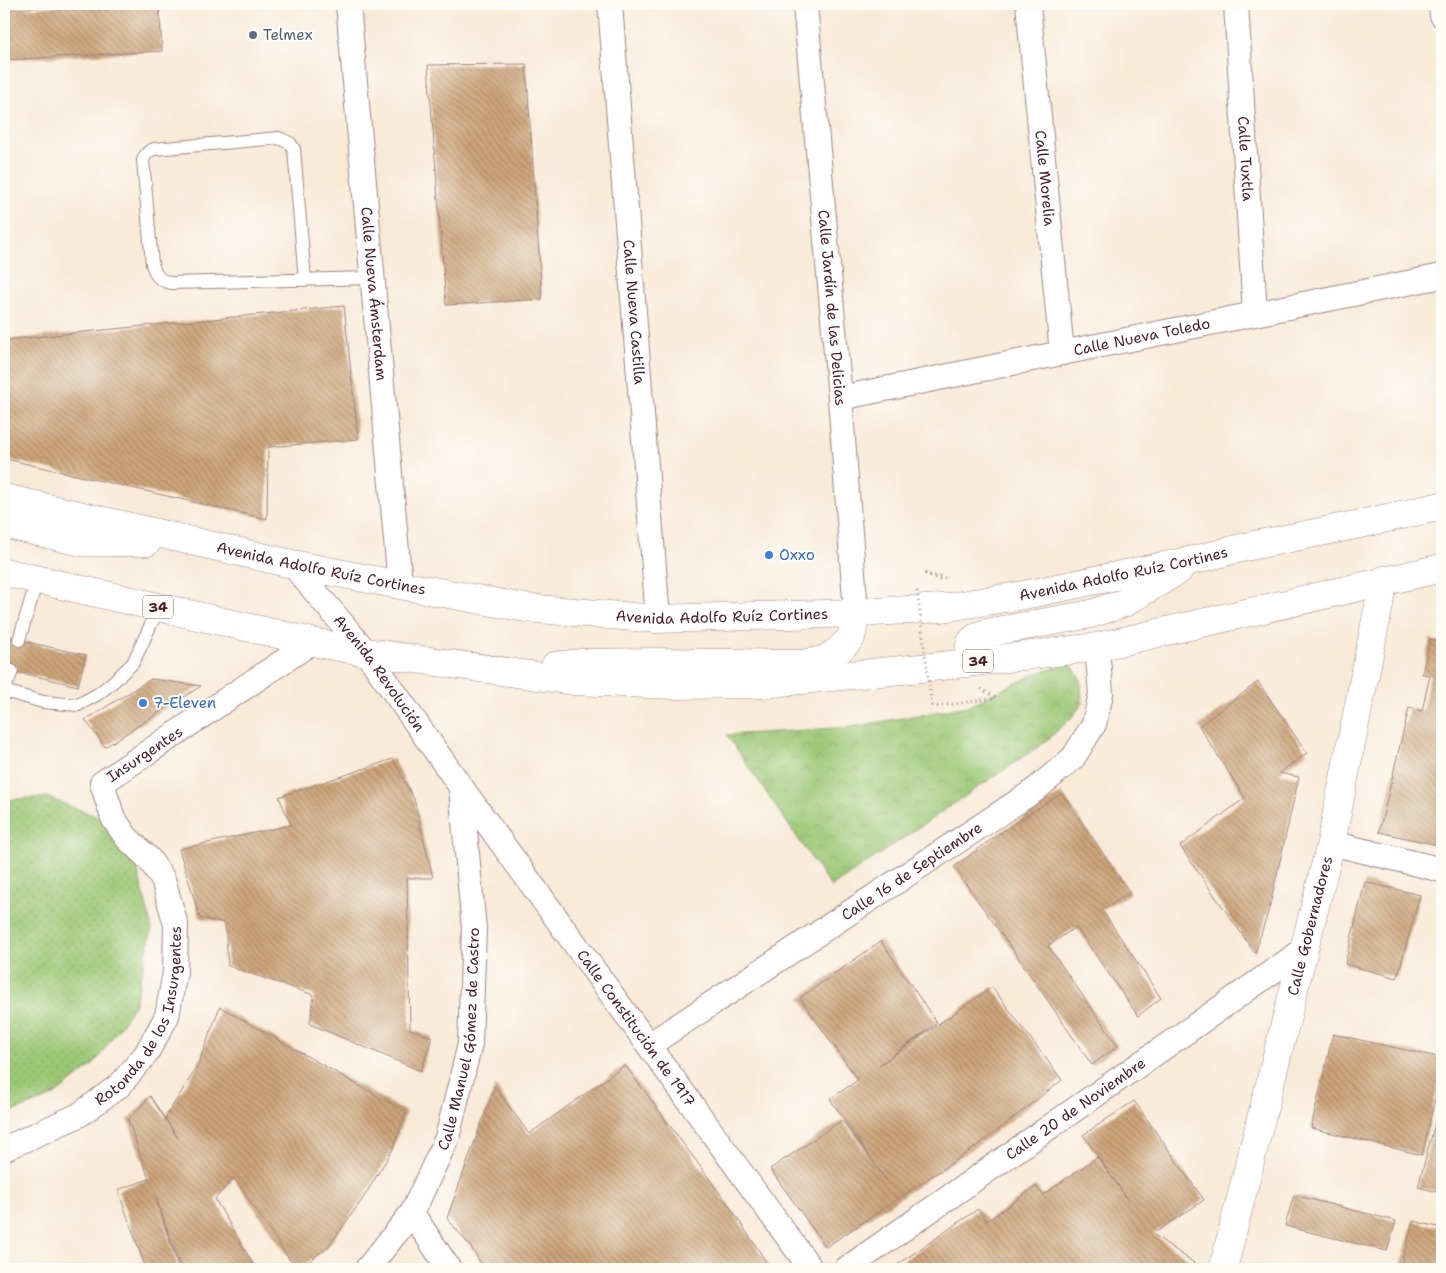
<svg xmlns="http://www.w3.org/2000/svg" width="1446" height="1273" font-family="'Shantell Sans',sans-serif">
<defs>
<pattern id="grass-dots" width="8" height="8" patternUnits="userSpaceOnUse" patternTransform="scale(1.25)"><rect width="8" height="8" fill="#9bc774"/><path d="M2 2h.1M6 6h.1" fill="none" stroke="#87aa65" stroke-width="1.8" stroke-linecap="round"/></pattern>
<pattern id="park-crowns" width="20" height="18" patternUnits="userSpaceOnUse" patternTransform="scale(1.25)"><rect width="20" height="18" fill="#9bc774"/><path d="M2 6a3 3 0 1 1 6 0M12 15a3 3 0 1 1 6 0" fill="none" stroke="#87aa65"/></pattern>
<pattern id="building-back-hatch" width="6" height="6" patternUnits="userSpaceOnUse" patternTransform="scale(1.25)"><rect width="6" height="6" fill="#cca479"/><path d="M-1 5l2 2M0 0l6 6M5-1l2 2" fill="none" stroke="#a88563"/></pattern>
</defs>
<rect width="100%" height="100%" fill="#fdfcf7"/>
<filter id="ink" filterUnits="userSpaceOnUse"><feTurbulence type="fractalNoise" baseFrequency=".02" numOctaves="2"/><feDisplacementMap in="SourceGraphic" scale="10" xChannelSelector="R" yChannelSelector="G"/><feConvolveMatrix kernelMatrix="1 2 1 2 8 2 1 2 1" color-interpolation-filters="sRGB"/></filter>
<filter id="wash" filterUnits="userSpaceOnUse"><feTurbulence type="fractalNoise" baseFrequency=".0096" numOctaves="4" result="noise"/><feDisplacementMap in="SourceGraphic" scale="20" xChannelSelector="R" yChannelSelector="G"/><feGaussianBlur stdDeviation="1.12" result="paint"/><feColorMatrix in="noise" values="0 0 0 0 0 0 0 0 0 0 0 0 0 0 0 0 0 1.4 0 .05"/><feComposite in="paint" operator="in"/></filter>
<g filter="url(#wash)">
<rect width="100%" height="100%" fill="#f8ead7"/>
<!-- grass -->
<polygon fill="url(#grass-dots)" stroke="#727350" points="46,797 104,819 137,868 152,929 134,1006 94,1064 53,1096 4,1115 4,800"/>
<!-- park -->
<polygon fill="url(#park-crowns)" stroke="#727350" points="1071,664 1081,680 1082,704 1071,718 1045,742 831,887 727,735 852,727 968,706 1037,673"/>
<g id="blocks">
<!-- building -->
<g fill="url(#building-back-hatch)">
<polygon points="82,4 159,4 162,51 4,60 4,10"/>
<polygon points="526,64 542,299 446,305 428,65"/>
<polygon points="344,306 358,439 268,447 267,519 6,459 4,415 4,340"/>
<polygon points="4,637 86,655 78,686 4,669"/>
<polygon points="1430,639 1442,643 1442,846 1379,832 1409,708 1422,711 1430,675 1422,674"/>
<polygon points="151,679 201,686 105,747 85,720"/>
<polygon points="1258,682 1307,753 1279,773 1299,777 1269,909 1255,953 1180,846 1245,798 1199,726"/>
<polygon points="393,759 414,799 433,878 407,878 410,1029 432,1037 421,1071 310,1024 314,995 228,966 225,923 200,918 179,849 291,825 279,797"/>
<polygon points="1062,793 1130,893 1102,910 1161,998 1138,1016 1076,927 1048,946 1118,1046 1092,1065 1022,963 954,867 1004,830"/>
<polygon points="1365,882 1420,895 1397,978 1345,964"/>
<polygon points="881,941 937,1023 878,1066 992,987 1062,1080 980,1144 826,1247 770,1169 842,1120 887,1181 830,1099 858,1080 800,998"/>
<polygon points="220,1007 406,1112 393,1149 362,1200 328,1247 299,1269 296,1269 234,1178 215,1199 256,1269 181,1269 155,1195 179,1269 146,1269 118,1190 149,1179 128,1120 150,1096 178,1138 165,1118 197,1067"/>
<polygon points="1333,1034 1442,1058 1442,1069 1422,1155 1311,1128"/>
<polygon points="625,1065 728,1204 771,1269 485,1269 470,1246 447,1218 495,1086 529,1134"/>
<polygon points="1442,1097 1442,1193 1418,1187"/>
<polygon points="1134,1101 1204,1200 1153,1234 1194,1263 1192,1269 891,1269 978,1209 987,1221 1036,1186 1043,1195 1097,1157 1129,1201 1083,1135"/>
<polygon points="1294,1195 1396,1221 1387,1251 1285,1226"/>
<polygon points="1413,1221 1442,1228 1442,1269 1400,1269"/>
</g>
</g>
</g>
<g filter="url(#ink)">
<use href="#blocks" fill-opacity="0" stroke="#a18481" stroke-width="1"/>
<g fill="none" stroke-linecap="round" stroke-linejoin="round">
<defs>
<g id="service">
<path d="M305 280 294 149 290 143 279 138 154 149C148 151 145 154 143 160L152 264C156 276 158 280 171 283L372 278"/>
<polyline points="19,640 37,580"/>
<polyline points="4,691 43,702 78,705 98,694 113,682 133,663 159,607"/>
<polyline points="4,691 12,671"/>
</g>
<g id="minor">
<path id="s1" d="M348 4 400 585"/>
<path id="s2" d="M610 4 658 619"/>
<path id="s3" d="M805 4 840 398 856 613"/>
<path id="s4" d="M1028 4 1062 353"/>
<path id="s5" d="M1236 4 1255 313"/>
<polyline points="1441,4 1442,15"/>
<path id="s6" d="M840 398 1442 276"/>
<path id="s7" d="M292 564 366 652 461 787 811 1269"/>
<polyline points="1331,843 1442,870"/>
<path id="s8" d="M649 1045 1035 790 1073 758 1094 724 1101 694 1097 647"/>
<path id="s9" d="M4 1149 79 1115 120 1085 146 1054 167 1016 175 972 176 925 163 879 149 859 127 838 113 818 102 783 312 642"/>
<polyline points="412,1213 449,1269"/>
<path id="s10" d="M367 1269 412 1213 447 1138 470 1044 474 929 461 788"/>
<path id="s11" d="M846 1269 1305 949"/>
</g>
<g id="tertiary">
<path id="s12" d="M1223 1269 1331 843 1384 580"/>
</g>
<g id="primary">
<path id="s13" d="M4 498 292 564 400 585 526 608 658 619 856 613 942 608 1024 595 1198 559 1245 547 1360 524 1442 506"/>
<polyline points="4,524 82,542 147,542"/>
<polyline points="4,572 312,642 366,652 573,681 674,685 762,684 941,666 1097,647 1442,568"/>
<path d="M971 662C968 644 968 639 986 633L1091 614 1124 603 1179 570"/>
<polyline points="555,666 582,663 654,662 801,664 824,660 838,651 851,638 856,613"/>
</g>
</defs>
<!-- service casing -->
<use href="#service" stroke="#a18481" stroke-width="14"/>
<!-- minor casing -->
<use href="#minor" stroke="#a18481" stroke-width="26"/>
<!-- tertiary casing -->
<use href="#tertiary" stroke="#a18481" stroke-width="29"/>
<!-- primary casing -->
<use href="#primary" stroke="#a18481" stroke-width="29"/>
<!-- path -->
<g stroke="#a18481" stroke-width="3" stroke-dasharray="1 4" stroke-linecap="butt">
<polyline points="940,580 923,573 946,578"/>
<polyline points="981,689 996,698"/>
<polyline points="932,707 996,698"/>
</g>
<!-- service -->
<use href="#service" stroke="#fff" stroke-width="12"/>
<!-- minor -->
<use href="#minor" stroke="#fff" stroke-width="24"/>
<!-- tertiary -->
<use href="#tertiary" stroke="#fff" stroke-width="28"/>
<!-- primary -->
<use href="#primary" stroke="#fff" stroke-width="28"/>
<!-- path-bridge -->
<polyline stroke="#a18481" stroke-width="3" stroke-dasharray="1 4" stroke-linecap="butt" points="917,591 932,707"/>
</g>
</g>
<!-- markers -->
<circle fill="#5c6f8a" stroke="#fdfcf7" stroke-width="2" cx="253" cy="35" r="5"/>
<g fill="#3f7fe0" stroke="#fdfcf7" stroke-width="2">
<circle cx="769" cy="555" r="5"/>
<circle cx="143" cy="703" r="5"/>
</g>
<g text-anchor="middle" stroke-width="4" stroke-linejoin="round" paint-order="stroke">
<!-- shield labels -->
<g fill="#fdfcf7" stroke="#806168" stroke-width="1">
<rect x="143" y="595.5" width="30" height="23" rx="4"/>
<rect x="963" y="649.5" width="30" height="23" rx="4"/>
</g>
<g font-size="14" font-weight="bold" fill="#4a1f2b">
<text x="158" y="612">34</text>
<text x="978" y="666">34</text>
</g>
<!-- service labels -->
<g font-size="15" fill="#4e5e75" stroke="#fdfcf7" text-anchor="start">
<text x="263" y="40">Telmex</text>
</g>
<!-- street labels -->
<g font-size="15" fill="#4a1f2b" stroke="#fdfcf7">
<text dy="5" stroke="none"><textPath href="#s5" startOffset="155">Calle Tuxtla</textPath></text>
<text dy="5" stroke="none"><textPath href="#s4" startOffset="175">Calle Morelia</textPath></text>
<text dy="5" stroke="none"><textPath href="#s1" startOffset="291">Calle Nueva Ámsterdam</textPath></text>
<text dy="5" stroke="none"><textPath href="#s3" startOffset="305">Calle Jardín de las Delicias</textPath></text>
<text dy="5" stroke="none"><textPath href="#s2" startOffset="309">Calle Nueva Castilla</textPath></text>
<text dy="5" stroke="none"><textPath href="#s6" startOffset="308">Calle Nueva Toledo</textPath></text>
<text dy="5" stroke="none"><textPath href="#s13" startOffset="325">Avenida Adolfo Ruíz Cortines</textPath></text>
<text dy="5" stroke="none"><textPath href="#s13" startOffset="1135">Avenida Adolfo Ruíz Cortines</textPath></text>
<text dy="5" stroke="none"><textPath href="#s13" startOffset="730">Avenida Adolfo Ruíz Cortines</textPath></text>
<text dy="5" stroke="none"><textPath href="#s7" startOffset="140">Avenida Revolución</textPath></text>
<text dy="5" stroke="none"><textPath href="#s9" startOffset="524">Insurgentes</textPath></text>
<text dy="5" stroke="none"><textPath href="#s8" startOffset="315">Calle 16 de Septiembre</textPath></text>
<text dy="5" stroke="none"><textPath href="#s12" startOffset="354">Calle Gobernadores</textPath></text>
<text dy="5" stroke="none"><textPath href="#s9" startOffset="206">Rotonda de los Insurgentes</textPath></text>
<text dy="5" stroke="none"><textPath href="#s7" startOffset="578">Calle Constitución de 1917</textPath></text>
<text dy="5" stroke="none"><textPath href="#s10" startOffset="255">Calle Manuel Gómez de Castro</textPath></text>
<text dy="5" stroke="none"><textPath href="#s11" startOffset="280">Calle 20 de Noviembre</textPath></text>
</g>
<!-- shop labels -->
<g font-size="15" fill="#366cbe" stroke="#fdfcf7" text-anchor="start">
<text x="779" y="560">Oxxo</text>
<text x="153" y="708">7-Eleven</text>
</g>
</g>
<!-- margin -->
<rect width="1446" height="1273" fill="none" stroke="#fdfcf7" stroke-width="20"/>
</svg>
